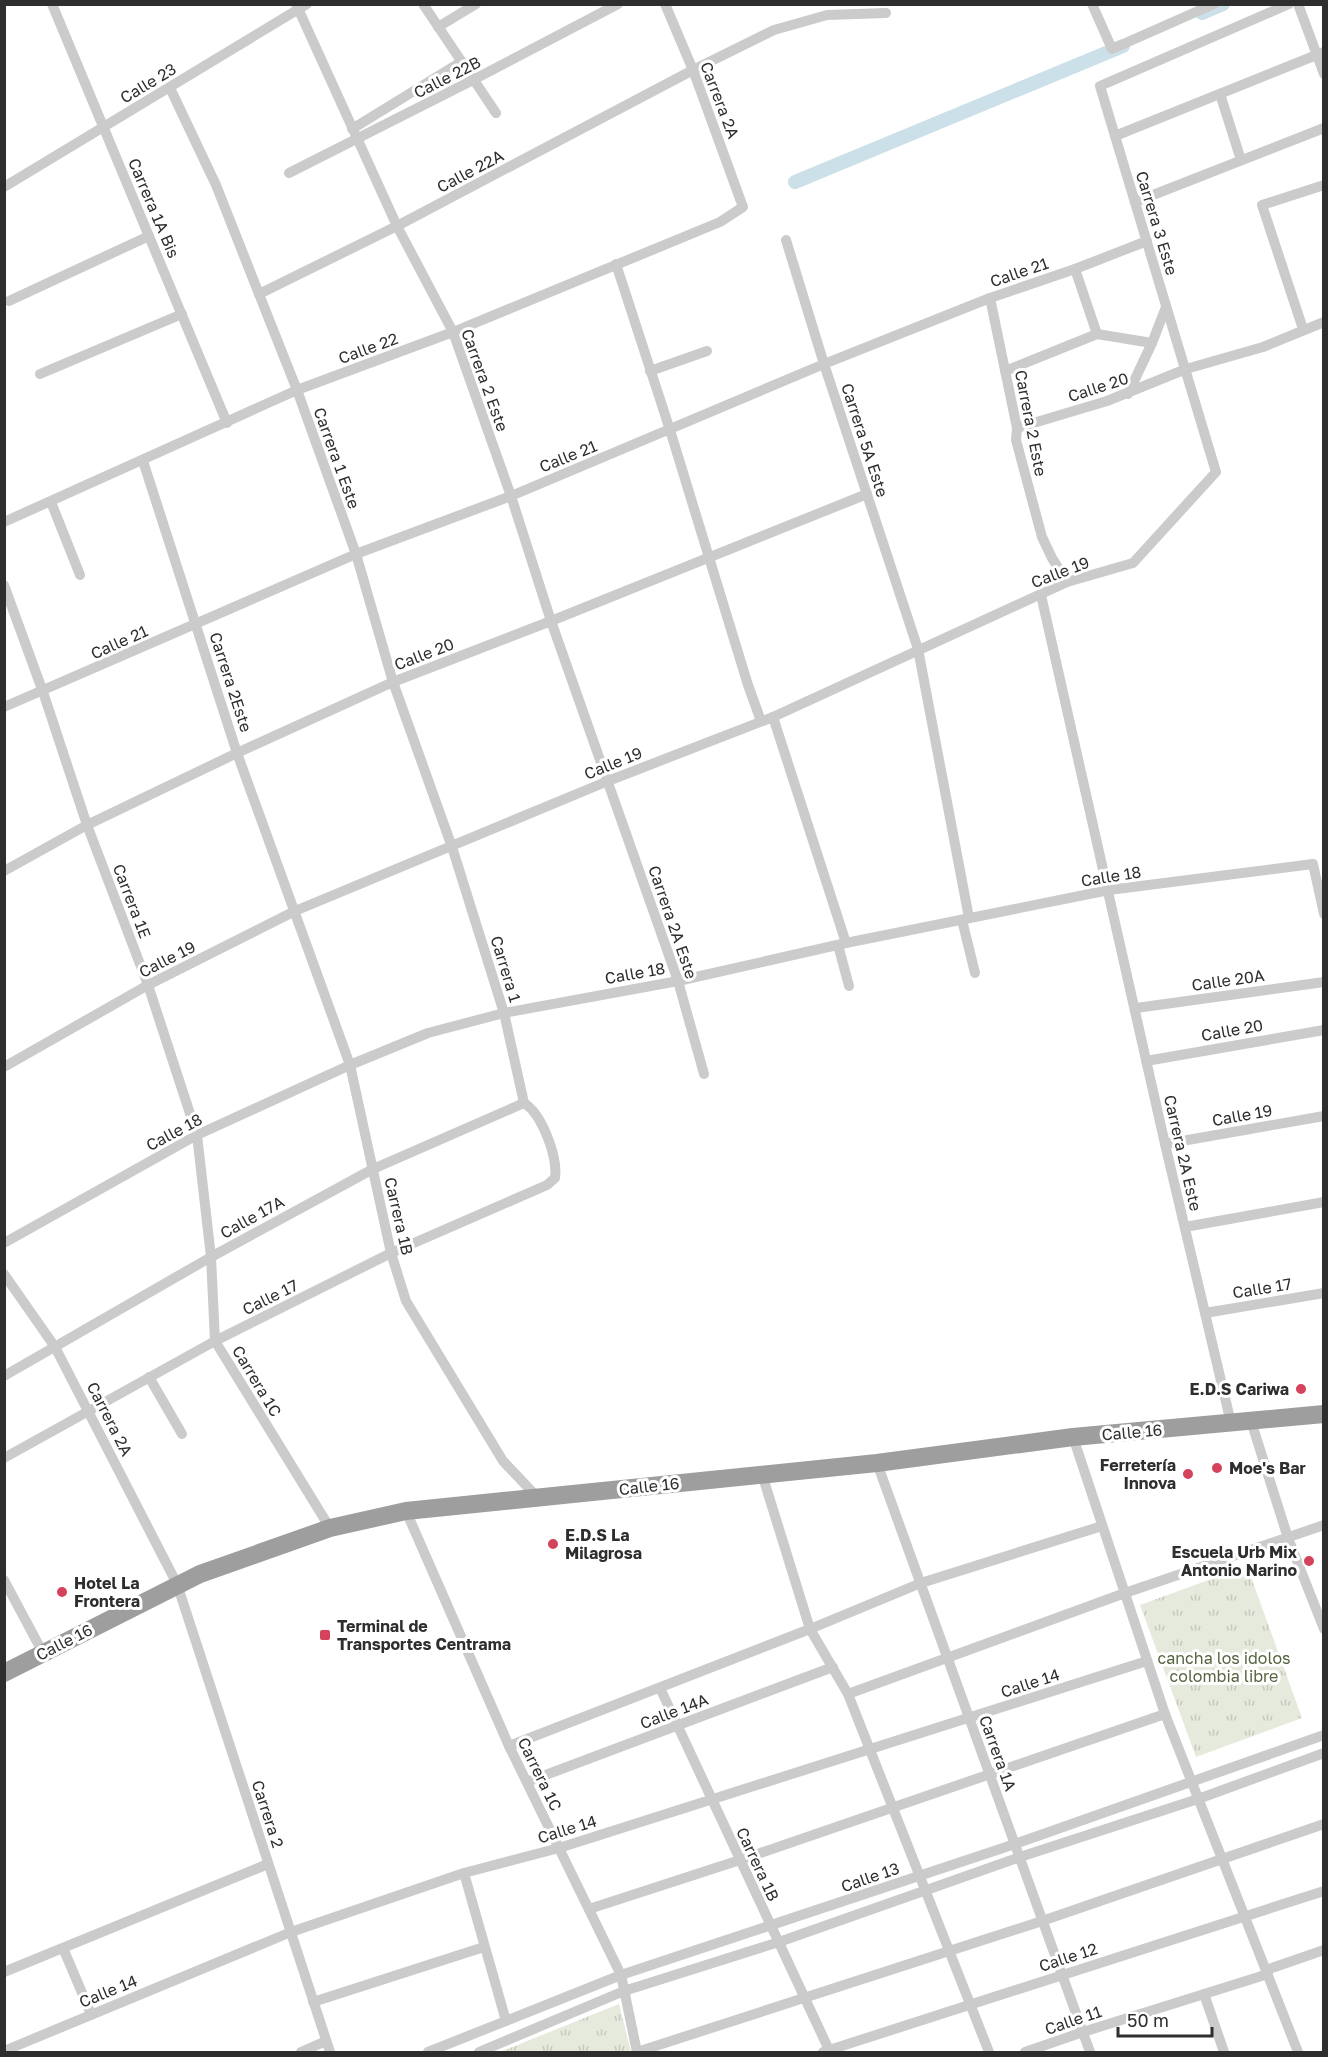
<svg xmlns="http://www.w3.org/2000/svg" width="1328" height="2057" font-family="'Golos Text',sans-serif">
<defs>
<pattern id="park-tufts" width="24" height="20" patternUnits="userSpaceOnUse" patternTransform="scale(1.5)"><rect width="24" height="20" fill="#e5eadd"/><path d="M3 7l-1-3M5 7V3M7 7l1-3M15 17l-1-3M17 17v-4M19 17l1-3" fill="none" stroke="#c5c9be"/></pattern>
</defs>
<rect width="100%" height="100%" fill="#fff"/>
<!-- park -->
<g fill="url(#park-tufts)">
<polygon points="1247,1566 1302,1718 1196,1757 1140,1605"/>
<polygon points="619,2004 631,2052 500,2052"/>
</g>
<g fill="none" stroke-linecap="round" stroke-linejoin="round">
<!-- canal -->
<g stroke="#cbe0e8" stroke-width="14">
<polyline points="1202,13 1223,4"/>
<polyline points="795,182 1123,46"/>
</g>
<!-- minor -->
<g stroke="#cbcbcb" stroke-width="10">
<polyline points="52,4 227,423"/>
<polyline points="296,4 397,226 453,332 511,496 551,621 678,981 704,1074"/>
<polyline points="423,4 496,113"/>
<polyline points="1092,4 1112,49 1214,4"/>
<polyline points="1298,4 1324,74"/>
<polyline points="438,27 476,4"/>
<polyline points="170,88 216,185 259,294 297,390 356,554 393,682 452,847 504,1013 524,1103"/>
<polyline points="1220,94 1241,160"/>
<polyline points="352,129 461,62"/>
<polyline points="1115,136 1324,52"/>
<polyline points="289,173 473,80 618,4"/>
<polyline points="4,187 307,4"/>
<polyline points="1135,202 1324,128"/>
<polyline points="786,240 824,364 918,649 969,918"/>
<polyline points="616,264 670,430 748,685 761,721"/>
<polyline points="1075,269 1097,334"/>
<polyline points="259,294 397,226 693,70 774,30 827,15 886,13"/>
<polyline points="990,298 1017,428 1016,440 1042,537 1052,558 1067,582"/>
<polyline points="9,301 149,236"/>
<polyline points="1303,329 1262,205 1324,185"/>
<polyline points="650,371 707,351"/>
<polyline points="1005,371 1097,334 1152,343"/>
<polyline points="40,374 182,314"/>
<polyline points="1128,394 1152,343 1166,307"/>
<polyline points="1017,428 1107,401 1186,369 1263,347 1324,322"/>
<polyline points="143,461 237,753 350,1065 391,1253 406,1301 503,1461 538,1498"/>
<polyline points="51,502 80,575"/>
<polyline points="4,522 297,390 453,332 720,222 743,207 693,70 665,4"/>
<polyline points="4,585 43,692 87,825 148,985 197,1135 211,1257 215,1341 330,1528"/>
<polyline points="1041,595 1165,1144 1231,1423"/>
<polyline points="4,707 356,554 511,496 824,364 990,298 1075,269 1147,241"/>
<polyline points="773,717 846,943"/>
<polyline points="4,871 87,825 237,753 393,682 551,621 867,494"/>
<polyline points="962,920 975,973"/>
<polyline points="838,945 849,986"/>
<polyline points="1136,1008 1324,982"/>
<polyline points="1146,1061 1324,1030"/>
<polyline points="4,1067 148,985 295,911 608,781 773,717 1067,582 1133,563 1216,472 1100,86 1289,4"/>
<polyline points="1165,1144 1324,1116"/>
<polyline points="1185,1227 1324,1202"/>
<polyline points="4,1243 197,1135 350,1065 428,1033 504,1013 678,981 846,943 1109,890 1313,864 1324,914"/>
<polyline points="4,1274 55,1347 177,1584 330,2052"/>
<polyline points="1205,1313 1324,1293"/>
<polyline points="4,1376 211,1257 373,1169 524,1103"/>
<polyline points="149,1377 182,1434"/>
<polyline points="1251,1421 1288,1538 1324,1629"/>
<polyline points="1073,1437 1165,1714 1298,2052"/>
<path d="M4 1458 215 1341 391 1253 547 1185 555 1178C558 1157 542 1114 524 1103"/>
<polyline points="877,1463 1090,2052"/>
<polyline points="762,1474 810,1629 848,1694 989,2052"/>
<polyline points="406,1511 509,1746 621,1975 637,2052"/>
<polyline points="4,1580 43,1653"/>
<polyline points="660,1688 830,2052"/>
<polyline points="848,1694 1125,1593 1324,1525"/>
<polyline points="509,1746 810,1629 921,1583 1102,1526"/>
<polyline points="527,1782 833,1667"/>
<polyline points="464,1873 506,2021"/>
<polyline points="589,1909 740,1860 1165,1714"/>
<polyline points="63,1948 91,2014"/>
<polyline points="1266,1970 1324,1950"/>
<polyline points="4,1972 268,1864"/>
<polyline points="1204,1994 1224,2052"/>
<polyline points="313,2002 484,1947"/>
<polyline points="4,2051 291,1932 464,1873 559,1848 1147,1661"/>
<polyline points="301,2052 326,2041"/>
<polyline points="428,2052 621,1975 1015,1844 1324,1735"/>
<polyline points="479,2052 624,1991 779,1942 1020,1857 1198,1799 1324,1753"/>
<polyline points="637,2052 1042,1921 1324,1824"/>
<polyline points="823,2052 1324,1891"/>
<polyline points="1025,2052 1083,2032 1268,1974"/>
</g>
<!-- trunk -->
<polyline stroke="#9e9e9e" stroke-width="18" points="4,1673 200,1574 330,1528 406,1511 877,1463 1073,1437 1324,1414"/>
</g>
<!-- markers -->
<g fill="#d4425b" stroke="#fff" stroke-width="2">
<circle cx="1301" cy="1389" r="6"/>
<circle cx="1217" cy="1468" r="6"/>
<circle cx="1188" cy="1474" r="6"/>
<circle cx="553" cy="1544" r="6"/>
<circle cx="1309" cy="1561" r="6"/>
<circle cx="62" cy="1592" r="6"/>
<rect x="319" y="1629" width="12" height="12" rx="3"/>
</g>
<g text-anchor="middle" stroke-width="6" stroke-linejoin="round" paint-order="stroke">
<!-- street labels -->
<g font-size="16" fill="#2e2e2e" stroke="#fff">
<text transform="translate(447 77) rotate(-27)" y="6">Calle 22B</text>
<text transform="translate(148 83) rotate(-31)" y="6">Calle 23</text>
<text transform="translate(720 100) rotate(69)" y="6">Carrera 2A</text>
<text transform="translate(470 171) rotate(-28)" y="6">Calle 22A</text>
<text transform="translate(154 208) rotate(67)" y="6">Carrera 1A Bis</text>
<text transform="translate(1157 223) rotate(73)" y="6">Carrera 3 Este</text>
<text transform="translate(1019 272) rotate(-19)" y="6">Calle 21</text>
<text transform="translate(368 348) rotate(-20)" y="6">Calle 22</text>
<text transform="translate(485 380) rotate(70)" y="6">Carrera 2 Este</text>
<text transform="translate(1098 387) rotate(-18)" y="6">Calle 20</text>
<text transform="translate(1031 423) rotate(79)" y="6">Carrera 2 Este</text>
<text transform="translate(865 440) rotate(72)" y="6">Carrera 5A Este</text>
<text transform="translate(568 456) rotate(-22)" y="6">Calle 21</text>
<text transform="translate(337 458) rotate(70)" y="6">Carrera 1 Este</text>
<text transform="translate(1060 572) rotate(-21)" y="6">Calle 19</text>
<text transform="translate(119 642) rotate(-24)" y="6">Calle 21</text>
<text transform="translate(424 654) rotate(-21)" y="6">Calle 20</text>
<text transform="translate(231 682) rotate(72)" y="6">Carrera 2Este</text>
<text transform="translate(613 763) rotate(-22)" y="6">Calle 19</text>
<text transform="translate(1111 876) rotate(-9)" y="6">Calle 18</text>
<text transform="translate(132 901) rotate(69)" y="6">Carrera 1E</text>
<text transform="translate(673 922) rotate(71)" y="6">Carrera 2A Este</text>
<text transform="translate(167 959) rotate(-27)" y="6">Calle 19</text>
<text transform="translate(506 969) rotate(73)" y="6">Carrera 1</text>
<text transform="translate(635 973) rotate(-10)" y="6">Calle 18</text>
<text transform="translate(1228 980) rotate(-8)" y="6">Calle 20A</text>
<text transform="translate(1232 1030) rotate(-10)" y="6">Calle 20</text>
<text transform="translate(1242 1115) rotate(-10)" y="6">Calle 19</text>
<text transform="translate(174 1132) rotate(-28)" y="6">Calle 18</text>
<text transform="translate(1183 1153) rotate(77)" y="6">Carrera 2A Este</text>
<text transform="translate(399 1216) rotate(77)" y="6">Carrera 1B</text>
<text transform="translate(252 1217) rotate(-29)" y="6">Calle 17A</text>
<text transform="translate(1262 1288) rotate(-9)" y="6">Calle 17</text>
<text transform="translate(270 1297) rotate(-26)" y="6">Calle 17</text>
<text transform="translate(257 1381) rotate(59)" y="6">Carrera 1C</text>
<text transform="translate(110 1419) rotate(63)" y="6">Carrera 2A</text>
<text transform="translate(1132 1432) rotate(-5)" y="6">Calle 16</text>
<text transform="translate(649 1486) rotate(-6)" y="6">Calle 16</text>
<text transform="translate(64 1642) rotate(-27)" y="6">Calle 16</text>
<text transform="translate(1030 1683) rotate(-18)" y="6">Calle 14</text>
<text transform="translate(674 1711) rotate(-21)" y="6">Calle 14A</text>
<text transform="translate(998 1753) rotate(70)" y="6">Carrera 1A</text>
<text transform="translate(540 1774) rotate(64)" y="6">Carrera 1C</text>
<text transform="translate(268 1814) rotate(72)" y="6">Carrera 2</text>
<text transform="translate(567 1829) rotate(-17)" y="6">Calle 14</text>
<text transform="translate(758 1864) rotate(65)" y="6">Carrera 1B</text>
<text transform="translate(870 1877) rotate(-19)" y="6">Calle 13</text>
<text transform="translate(1068 1957) rotate(-18)" y="6">Calle 12</text>
<text transform="translate(108 1991) rotate(-22)" y="6">Calle 14</text>
<text transform="translate(1073 2020) rotate(-19)" y="6">Calle 11</text>
</g>
<!-- poi labels -->
<g font-size="16" font-weight="bold" fill="#2e2e2e" stroke="#fff" text-anchor="start">
<text x="1289" y="1395" text-anchor="end">E.D.S Cariwa</text>
<text x="1176" y="1471" text-anchor="end">Ferretería<tspan x="1176" dy="18">Innova</tspan></text>
<text x="1229" y="1474">Moe's Bar</text>
<text x="565" y="1541">E.D.S La<tspan x="565" dy="18">Milagrosa</tspan></text>
<text x="1297" y="1558" text-anchor="end">Escuela Urb Mix<tspan x="1297" dy="18">Antonio Narino</tspan></text>
<text x="74" y="1589">Hotel La<tspan x="74" dy="18">Frontera</tspan></text>
<text x="337" y="1632">Terminal de<tspan x="337" dy="18">Transportes Centrama</tspan></text>
</g>
<!-- park labels -->
<g font-size="16" fill="#556540" stroke="#fff">
<text x="1224" y="1664">cancha los idolos<tspan x="1224" dy="18">colombia libre</tspan></text>
</g>
</g>
<!-- border -->
<rect width="1328" height="2057" fill="none" stroke="#2e2e2e" stroke-width="12"/>
<!-- scale -->
<path d="M1118 2027v9h94v-9" fill="none" stroke="#2e2e2e" stroke-width="3"/>
<text x="1127" y="2027" font-size="18" fill="#2e2e2e" stroke="#ffffff" stroke-width="4.5" paint-order="stroke">50 m</text>
</svg>
